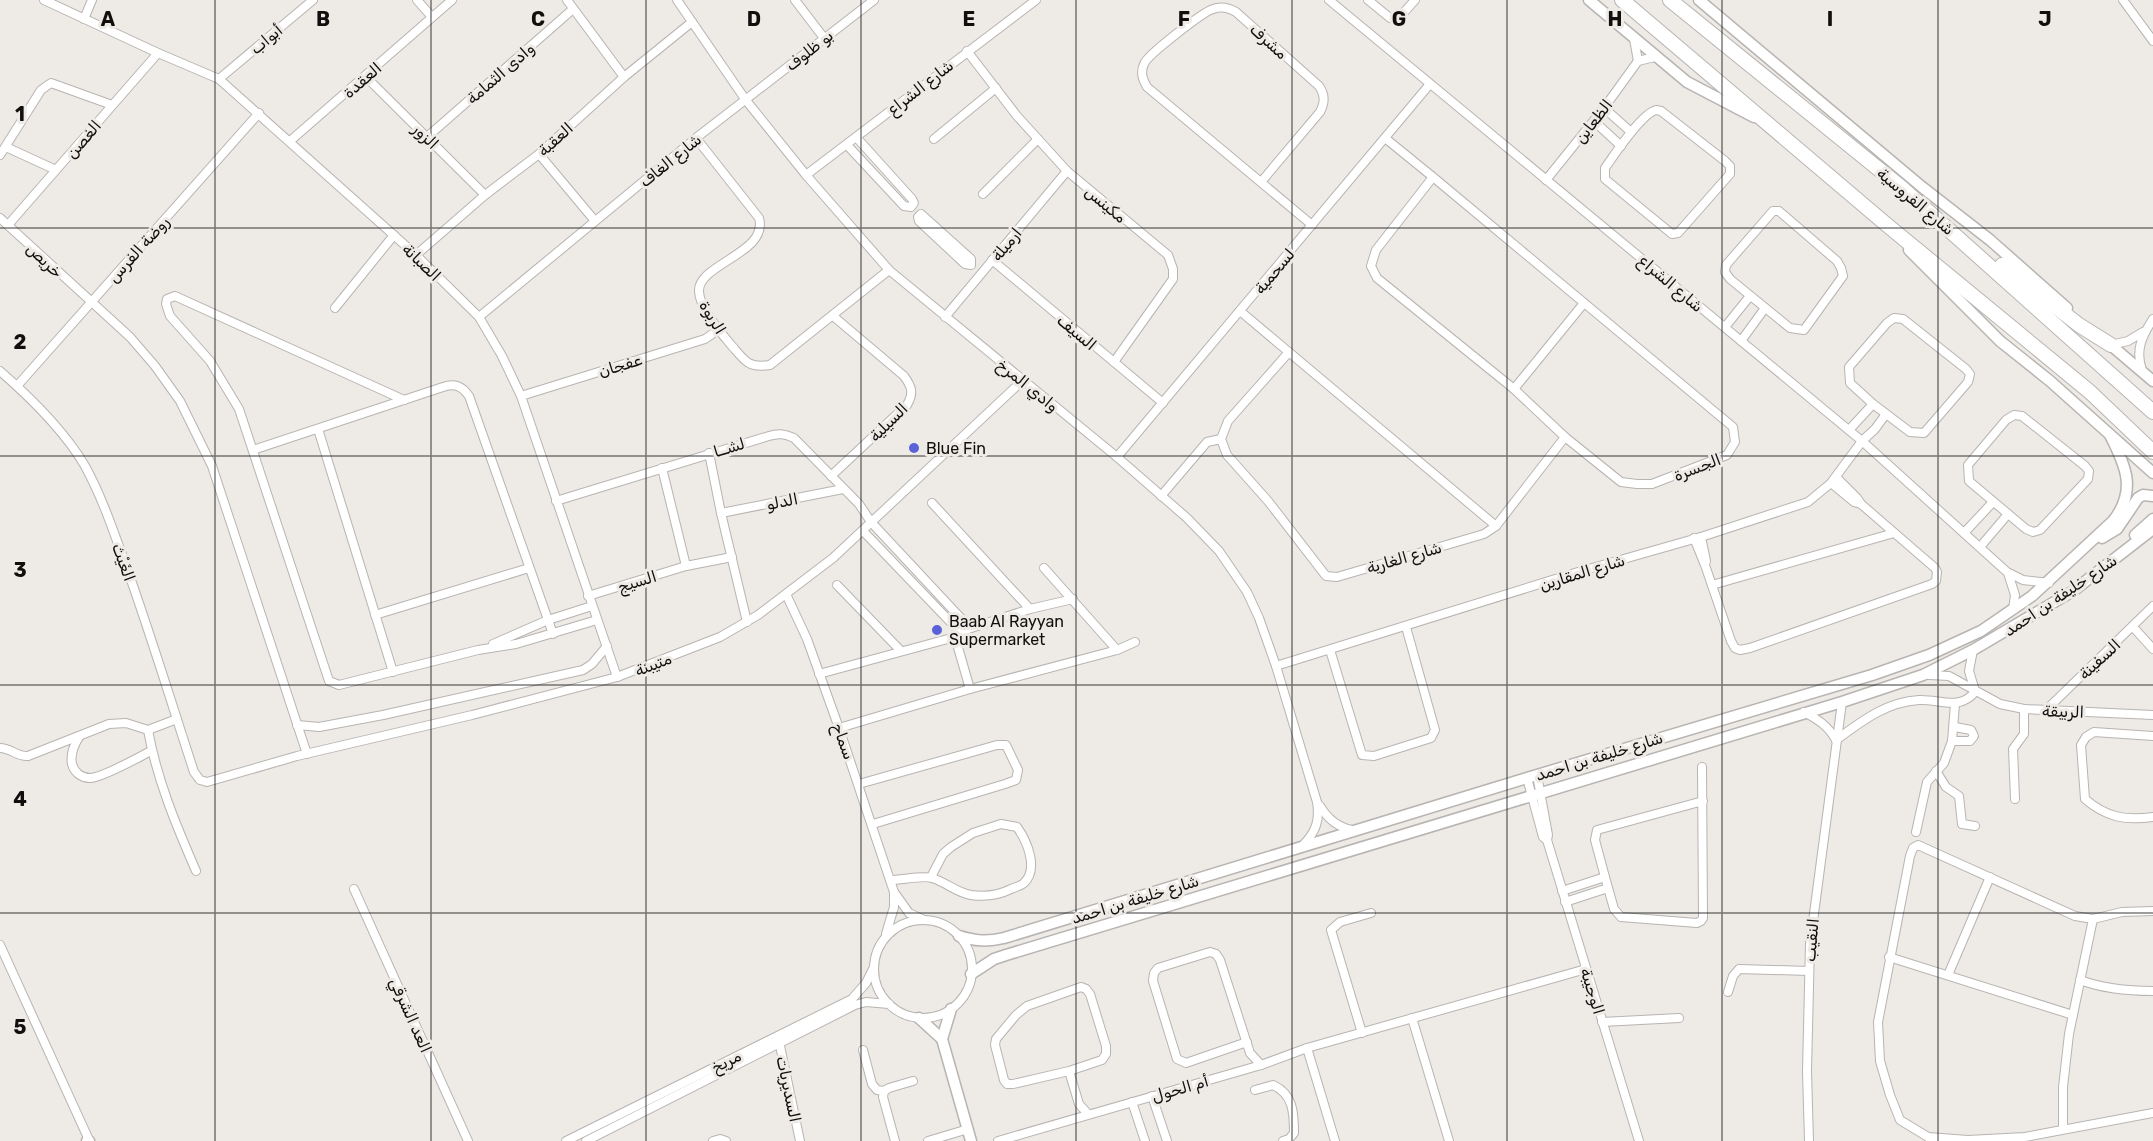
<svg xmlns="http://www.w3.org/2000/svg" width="2153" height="1141" font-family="Rubik,Cairo,sans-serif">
<rect width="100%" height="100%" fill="#eeeae6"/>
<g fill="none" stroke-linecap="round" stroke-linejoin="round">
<defs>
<g id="street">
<polyline points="44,0 158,53 219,79 416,255 479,317 502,356 521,396 617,677"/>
<polyline points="417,0 432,17"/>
<polyline points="567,0 624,77"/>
<path d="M677 0 745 99 806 175 889 270 1117 457 1187 518 1219 551 1247 592 1259 618 1276 666 1317 802C1320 820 1316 832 1303 845"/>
<polyline points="795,0 824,38"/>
<polyline points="1329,0 1862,441 2007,572 2023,580 2049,583"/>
<polyline points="1368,0 1390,18 1398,19 1415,0"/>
<polyline points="2123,0 2153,41"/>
<polyline points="84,19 92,0"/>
<polyline points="1634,39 1638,61"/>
<polyline points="967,51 1017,116 1067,171 1168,255 1173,269 1173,279 1114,362"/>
<polyline points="366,77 485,195"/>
<polyline points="219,79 313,0"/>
<polyline points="1604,108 1631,132"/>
<path d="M1656 110 1661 111 1725 161 1730 166V174L1678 233 1672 234 1605 179V168C1615 154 1641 114 1656 110Z"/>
<polyline points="1594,121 1621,146"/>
<polyline points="427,137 573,9"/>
<path d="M696 138 759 218C769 253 698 264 699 291 699 308 722 334 732 346 746 362 748 368 770 365L889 270"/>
<polyline points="1385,138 1433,177 1733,427 1735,442 1727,455 1652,484 1637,484 1621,482 1565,437 1514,389 1377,278 1371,266 1376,250 1433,177"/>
<polyline points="934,139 996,88"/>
<polyline points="290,141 452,0"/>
<polyline points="847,145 904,206 911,207 914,203 912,199 857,138"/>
<polyline points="6,147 56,170"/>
<polyline points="539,154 595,221"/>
<polyline points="0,155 41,90 51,83 112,105"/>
<polyline points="806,175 1036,0"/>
<polyline points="1546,180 1604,108 1638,61 1655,57"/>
<path d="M1261 182 1320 112C1325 102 1325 95 1319 86L1236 12C1229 8 1221 6 1213 9 1203 12 1147 55 1144 64 1140 73 1143 80 1147 87L1312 225"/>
<polyline points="983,194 1038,139"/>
<polygon points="1773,211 1779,211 1837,261 1841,268 1843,276 1804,330 1790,328 1730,279 1725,272 1726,265"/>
<polygon points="921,214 971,259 971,265 965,264 919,221 918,217"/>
<polyline points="0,218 130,337 155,366 180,401 212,466 307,754"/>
<polyline points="8,225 158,53"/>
<polyline points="416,255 485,195 539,154 624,77 692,22"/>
<polyline points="992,260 1163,403"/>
<polyline points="335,308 394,235"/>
<polyline points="1240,311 1496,526"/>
<polyline points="479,317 696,138 874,0"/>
<polyline points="945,317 1067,171"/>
<polygon points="1894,318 1903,319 1966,369 1970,374 1968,382 1924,433 1910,432 1873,404 1850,383 1849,367 1887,323"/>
<polyline points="1725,327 1750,296"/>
<polyline points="1741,341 1765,308"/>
<polyline points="2111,345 2128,341 2143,332"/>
<polyline points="1289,352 1228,421 1221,439 1227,455 1268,501 1326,576 1337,577 1484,534 1496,526 1565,437"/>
<path d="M2142 370C2135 350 2142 336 2153 319"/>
<path d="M0 371C31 398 64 430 85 466 102 497 113 530 125 563 150 632 171 702 194 772L200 780 207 782 297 756 472 715 617 677 720 637 758 615 833 558 1022 381"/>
<polyline points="17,386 259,113"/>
<polyline points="1514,389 1584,303"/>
<polyline points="521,396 705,339 718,330"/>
<polyline points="404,400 175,296 167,299 166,304 170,316 210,361 239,409 329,681 339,685 478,650 516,644 597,620"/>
<polygon points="2014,415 2022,416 2085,466 2089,471 2088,479 2040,530 2033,532 2026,529 1969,481 1968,465 2006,420"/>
<polyline points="318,429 393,672"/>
<polyline points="1849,430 1873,404"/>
<path d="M253 450 443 387C455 383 462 386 469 396L553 634"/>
<polyline points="709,453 721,513 747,622"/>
<polyline points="1117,457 1430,84"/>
<polyline points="662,468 686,566"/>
<path d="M831 476 907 405C914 393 912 387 904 376L833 316"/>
<polyline points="1836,477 1857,498 1861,504"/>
<polyline points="1161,496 1207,442 1221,439"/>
<path d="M556 501 769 436C779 433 785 434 794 438L859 504 871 522 970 628"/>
<polyline points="932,503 1030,609"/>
<polyline points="721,513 843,489"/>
<polyline points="863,531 960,632"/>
<polyline points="1964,533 1993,502"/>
<polyline points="1701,537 1706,561"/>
<polyline points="1694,538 1705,565 1731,641 1735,648 1740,650 1750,648 1932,584 1936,581 1937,572 1935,568 1861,504 1854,502 1831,483"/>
<polyline points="1980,547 2008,514"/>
<polyline points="1044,568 1117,650"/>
<polyline points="2008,573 2015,595 2013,610"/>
<polyline points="837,585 900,650"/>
<polyline points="1712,585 1894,533"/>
<polyline points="786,594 807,639 839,728 894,892 909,913 922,919"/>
<polyline points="588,596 686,566 732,557"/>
<polyline points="375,615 529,568"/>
<polyline points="2133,627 2153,649"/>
<polyline points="965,630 1030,609 1073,599"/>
<polyline points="493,644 548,620 592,606"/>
<polyline points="1330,650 1362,755 1374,756 1431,738 1435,730 1406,627"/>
<polyline points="1973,650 1969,671 1975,691"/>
<polyline points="1276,666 1578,572 1701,537 1808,502 1831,483 1862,441 1875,429 1886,414"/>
<polyline points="819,674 955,637 970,689"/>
<polyline points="1929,675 1949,676 2000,704 2024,709 2153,715"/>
<polyline points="2045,711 2153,606"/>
<path d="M1804 712C1819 720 1828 726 1836 740"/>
<polyline points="297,725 319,727 383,715 583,670 592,664 607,646"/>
<polyline points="839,728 970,689 1117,650 1135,642"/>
<path d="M148 730C157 780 176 825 196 871"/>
<path d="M2153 736 2094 732 2086 737 2081 745 2085 799C2106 817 2125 821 2153 817"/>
<path d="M79 737C74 745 70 754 72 764 74 772 81 778 90 778 102 778 139 757 151 751"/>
<path d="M1836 740C1862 721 1886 702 1919 700 1940 699 1959 711 1975 692"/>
<polyline points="1952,741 1970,741 1974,736 1971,730 1955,727"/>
<path d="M0 748C11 748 17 757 28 756L109 724 126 723 148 730 177 719"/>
<polyline points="1702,767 1703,918 1701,921 1697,923 1621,917 1614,909 1605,877 1595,840 1597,830 1703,801"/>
<polyline points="1936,771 1946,787 1959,796 1962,824 1975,826"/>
<polyline points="1537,775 1548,835 1547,840"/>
<polyline points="1527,778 1543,837 1547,840 1639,1141"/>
<polyline points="859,784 997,745 1006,745 1018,770 1016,780 1005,784 873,824"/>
<polyline points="2015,799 2013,749 2024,734 2024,709"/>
<path d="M1320 806C1327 818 1337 827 1352 830"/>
<polyline points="1916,832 1927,782 1944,763 1952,741 1955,704"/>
<path d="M891 880C901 880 924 875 932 878 946 882 955 892 971 895 985 897 997 896 1011 889 1015 887 1021 886 1024 883 1039 869 1027 841 1017 827L1001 824 973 833 951 847 943 854 931 877"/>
<polyline points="354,889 468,1141"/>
<polyline points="1562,891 1605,877"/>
<polyline points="1565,902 1608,888"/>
<polyline points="2153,911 2122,912 2093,919 2075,916 1918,845 1913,848 1910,856 1878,1022 1880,1061 1890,1095 1900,1120 1928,1137 1968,1140 2025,1137 2153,1113"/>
<circle cx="923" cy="969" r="49"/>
<polyline points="886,934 894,907 894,893"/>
<polyline points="0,945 89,1140"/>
<polyline points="1889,957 2073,1015"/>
<polyline points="1948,975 1990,877"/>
<path d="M2080 980C2104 989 2128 991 2153 991"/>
<polyline points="1728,992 1733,976 1739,969 1809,971"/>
<polyline points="1412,1018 1449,1141"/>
<polyline points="1602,1022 1679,1018"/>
<polyline points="1362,1033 1331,930 1340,922 1371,913"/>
<polyline points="779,1041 800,1141"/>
<polyline points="1247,1042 1186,1063 1177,1059 1153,981 1154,973 1158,968 1210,952 1216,954 1220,960 1250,1053 1261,1065"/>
<polyline points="1307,1048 1335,1141"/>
<polyline points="863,1050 872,1084 877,1090 884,1091"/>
<polyline points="1069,1071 1013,1084 1007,1084 1004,1080 995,1045 996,1039 1016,1015 1027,1006 1081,987 1086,989 1090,994 1106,1046 1106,1054 1102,1060 1069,1071 1079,1104 1088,1114"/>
<path d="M1255 1090 1273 1085C1293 1094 1294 1112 1294 1133L1289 1139 1283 1141"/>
<polyline points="1152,1096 1167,1141"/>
<polyline points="1132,1102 1145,1141"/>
<polyline points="2063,1129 2063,1087 2069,1034 2093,919"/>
<polyline points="566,1141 852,999 866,983 874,967"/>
<polyline points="586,1141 855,1005 866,1002 889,1004"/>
<polyline points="713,1141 720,1139 726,1141"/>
<polyline points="895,1141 883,1097 884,1091 889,1088 913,1081"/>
<polyline points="928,1141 968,1129"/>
<polyline points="998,1141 1261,1065 1307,1048 1586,969"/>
<polyline points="1809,1141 1807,1071 1810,944 1842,702"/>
</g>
<g id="secondary">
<polyline points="1589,0 1687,82 1754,117"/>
<polyline points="1699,0 1922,187 1990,240 2067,308"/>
<polyline points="1909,250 2000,341 2050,381 2153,473"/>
<polyline points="2106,341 2153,381"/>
<polyline points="2135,535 2153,519"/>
<polyline points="2102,538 2117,529 2138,498 2143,495 2153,496"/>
<path d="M959 936C975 941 987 942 1004 938L1527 778 1872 675 1929 655 1981 631 2032 596 2113 521C2137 491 2126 466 2110 435"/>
<polyline points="971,974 994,959 1006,955 1842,702 1923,675 1973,650 2073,591 2153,529"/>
<polyline points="919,1018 942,1039 971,1141"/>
<polyline points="942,1039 951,1009"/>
<polyline points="87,1141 89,1141"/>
</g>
<g id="highway">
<polyline points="1622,0 1887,225 2090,392 2153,452"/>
<polyline points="1670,0 1902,188 2153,412"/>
<polyline points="2002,265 2079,325 2111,345"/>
</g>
</defs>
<!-- street casing -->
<use href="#street" stroke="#b8b4b1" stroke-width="10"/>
<!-- secondary casing -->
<use href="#secondary" stroke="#b8b4b1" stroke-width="13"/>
<!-- highway casing -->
<use href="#highway" stroke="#b8b4b1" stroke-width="16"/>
<!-- street -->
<use href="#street" stroke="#fff" stroke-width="8"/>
<!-- secondary -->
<use href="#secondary" stroke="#fff" stroke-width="10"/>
<!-- highway -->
<use href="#highway" stroke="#fff" stroke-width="14"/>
</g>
<!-- grid -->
<path fill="none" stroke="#100f0e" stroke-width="1.5" stroke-opacity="0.55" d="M215 0V1141M431 0V1141M646 0V1141M861 0V1141M1076 0V1141M1292 0V1141M1507 0V1141M1722 0V1141M1938 0V1141M0 228H2153M0 456H2153M0 685H2153M0 913H2153"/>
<!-- markers -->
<g fill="#5a61d9" stroke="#eeeae6" stroke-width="2">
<circle cx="914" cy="448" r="6"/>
<circle cx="937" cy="630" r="6"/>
</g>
<g text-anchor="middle" stroke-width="6" stroke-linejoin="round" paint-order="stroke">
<!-- street labels -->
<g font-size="16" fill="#100f0e" stroke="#eeeae6">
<text transform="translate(266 39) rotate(-40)" y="6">أبواب</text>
<text transform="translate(1269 41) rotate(42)" y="6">مشرف</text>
<text transform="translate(809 50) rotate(-38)" y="6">بو ظلوف</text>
<text transform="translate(500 73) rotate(-41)" y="6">وادى الثمامة</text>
<text transform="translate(362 80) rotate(-41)" y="6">العقدة</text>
<text transform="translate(920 87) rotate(-38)" y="6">شارع الشراع</text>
<text transform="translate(1593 121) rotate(-52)" y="6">الظعاين</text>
<text transform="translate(426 136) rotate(44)" y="6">الزور</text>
<text transform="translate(83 139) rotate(-49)" y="6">الغصن</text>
<text transform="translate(555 139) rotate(-42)" y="6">العقبة</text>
<text transform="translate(670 160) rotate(-39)" y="6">شارع الغاف</text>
<text transform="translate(1916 201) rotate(40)" y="6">شارع الفروسية</text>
<text transform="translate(1106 204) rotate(40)" y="6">مكينس</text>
<text transform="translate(1006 244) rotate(-50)" y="6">ارميلة</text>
<text transform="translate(138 249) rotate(-48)" y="6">روضة الفرس</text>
<text transform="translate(45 260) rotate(43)" y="6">خريص</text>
<text transform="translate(422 262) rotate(44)" y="6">الصبانة</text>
<text transform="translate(1274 271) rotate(-50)" y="6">لسحمية</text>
<text transform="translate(1671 283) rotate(40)" y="6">شارع الشراع</text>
<text transform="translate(713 317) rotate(59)" y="6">الربوة</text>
<text transform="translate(1077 332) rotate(40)" y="6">السيف</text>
<text transform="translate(620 365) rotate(-17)" y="6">عفجان</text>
<text transform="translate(1028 385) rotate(39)" y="6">وادي المرخ</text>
<text transform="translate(888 422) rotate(-45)" y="6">السيلية</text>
<text transform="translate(729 447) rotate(-17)" y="6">لشــا</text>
<text transform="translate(1697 467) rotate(-21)" y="6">الجسرة</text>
<text transform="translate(782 501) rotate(-11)" y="6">الدلو</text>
<text transform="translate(1404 557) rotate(-16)" y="6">شارع الغارية</text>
<text transform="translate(124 562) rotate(70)" y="6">الغَيْث</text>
<text transform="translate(1582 572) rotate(-17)" y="6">شارع المقارين</text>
<text transform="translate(637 581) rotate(-17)" y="6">السيج</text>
<text transform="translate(2060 595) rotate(-34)" y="6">شارع خليفة بن احمد</text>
<text transform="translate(2099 659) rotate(-43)" y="6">السفينة</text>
<text transform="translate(653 664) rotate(-21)" y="6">متيبنة</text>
<text transform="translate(2063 711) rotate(2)" y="6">الربيقة</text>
<text transform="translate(844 741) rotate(70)" y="6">سماح</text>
<text transform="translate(1599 756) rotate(-17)" y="6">شارع خليفة بن احمد</text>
<text transform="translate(1135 899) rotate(-17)" y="6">شارع خليفة بن احمد</text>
<text transform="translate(1811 940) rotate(-85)" y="6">النقيب</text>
<text transform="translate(1593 991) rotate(73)" y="6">الوجيبة</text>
<text transform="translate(411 1015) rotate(66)" y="6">العد الشرقي</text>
<text transform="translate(726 1061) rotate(-26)" y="6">مريخ</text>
<text transform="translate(1180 1088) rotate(-16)" y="6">أم الحول</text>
<text transform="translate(789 1089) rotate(78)" y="6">السديريات</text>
</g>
<!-- poi labels -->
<g font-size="16" fill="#100f0e" stroke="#eeeae6" text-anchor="start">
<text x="926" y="454">Blue Fin</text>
<text x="949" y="627">Baab Al Rayyan<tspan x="949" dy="18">Supermarket</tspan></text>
</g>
</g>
<g font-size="20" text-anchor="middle" font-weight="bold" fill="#100f0e" stroke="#eeeae6" stroke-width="6" stroke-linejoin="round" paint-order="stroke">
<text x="108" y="26">A</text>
<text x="323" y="26">B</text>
<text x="538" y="26">C</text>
<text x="754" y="26">D</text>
<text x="969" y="26">E</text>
<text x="1184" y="26">F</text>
<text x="1399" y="26">G</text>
<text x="1615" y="26">H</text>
<text x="1830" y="26">I</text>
<text x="2045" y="26">J</text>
<text x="20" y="121">1</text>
<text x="20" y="349">2</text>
<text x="20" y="577">3</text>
<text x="20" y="806">4</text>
<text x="20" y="1034">5</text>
</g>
</svg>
